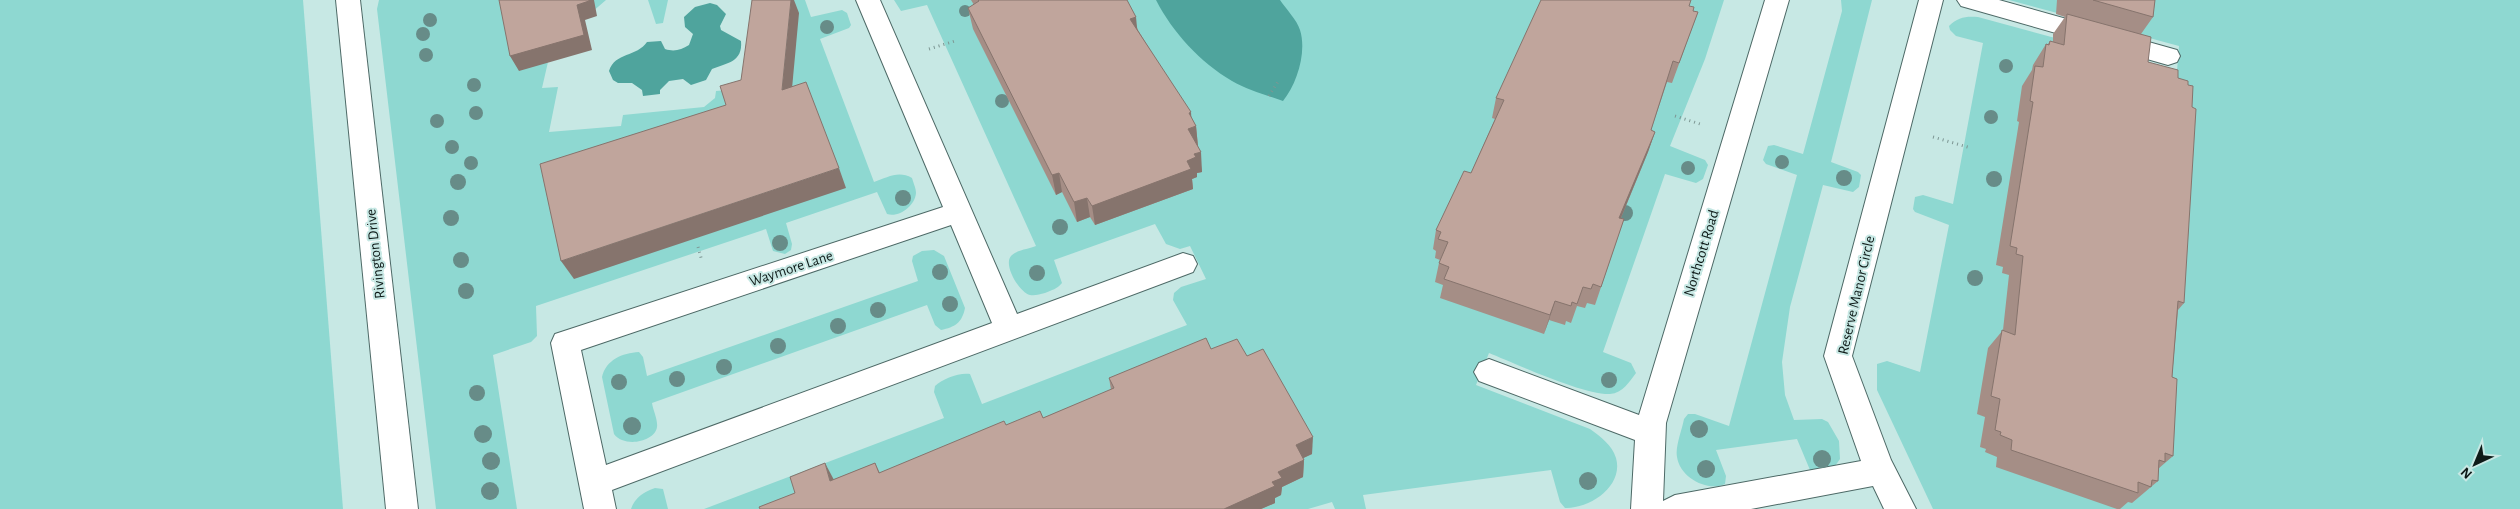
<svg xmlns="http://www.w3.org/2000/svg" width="2520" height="509" font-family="'Alegreya Sans',sans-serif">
<rect width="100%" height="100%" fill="#c7e8e4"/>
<!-- green -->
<g fill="#8ed8d1">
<polygon points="0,0 303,0 343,509 0,509"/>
<path d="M379 0H606L584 19 548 62 542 88 558 87 549 132 621 126 623 115 704 107 715 98 716 91 741 89 752 0H805L811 17 842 10 847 13 851 25 849 28 820 39 874 182C887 178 898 170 912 178 913 182 916 188 916 193 915 206 899 218 887 214L877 192 786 223 792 244 791 250 785 254 773 251 766 229 536 306 537 336 531 342 493 355 517 509H436L377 9Z"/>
<polygon points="648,0 668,0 663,23 656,24"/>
<path d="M894 0H1724L1705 59 1670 146 1705 160 1708 165 1703 179 1696 183 1665 174 1603 352 1631 363 1636 373C1629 382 1623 393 1610 394 1584 395 1516 364 1489 353L1476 385 1590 429C1601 437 1612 445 1616 458 1624 486 1590 509 1565 508L1560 502 1551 470 1363 495 1366 509H1335L1332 502 1308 509H704L944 418 934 392 935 386C942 379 960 372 970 374L982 404 1187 325 1173 300 1174 293 1181 287 1206 279 1190 246 1180 249 1166 244 1155 224 1054 260 1062 283C1057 289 1052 290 1045 293 1040 294 1035 296 1030 295 1019 292 1003 265 1011 256 1016 250 1029 249 1036 246L927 5 901 11Z"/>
<path d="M1841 0H1872L1831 162 1858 172 1861 175 1859 187 1853 192 1823 185 1790 307 1782 362 1785 395 1794 420 1822 419 1828 422 1839 441 1840 459 1832 470H1810L1797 439 1716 450 1726 476 1725 484C1708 492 1680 478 1677 457 1675 447 1682 430 1684 419L1688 414H1695L1729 426 1797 175 1766 164 1763 160 1768 146 1774 145 1803 154 1842 11Z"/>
<path d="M2009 0H2520V509H1933L1877 390V364L1887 361 1920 372 1949 225 1915 212 1913 209 1915 197 1923 195 1953 204 1983 43 1956 36 1950 30 1949 26C1958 17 1966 16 1978 17L2177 71 2179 46Z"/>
<path d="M934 250 944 256 965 308C962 323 955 327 941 330L935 325 927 305 652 403C653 410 658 420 657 427 655 442 624 448 614 434L602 377C606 360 622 353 639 352L643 357 647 376 918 281 912 261 913 256 922 251Z"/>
<path d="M655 488 663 489 668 509H631C635 497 644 492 655 488Z"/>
</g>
<!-- water -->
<g fill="#4fa49d">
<path d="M1156 0H1280C1286 9 1297 20 1300 30 1307 52 1297 84 1283 101 1267 95 1247 90 1232 81 1200 62 1173 33 1156 0Z"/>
<path d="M710 3 717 5 726 14 720 26 721 30 741 41C743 62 727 63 712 69L706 80 691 85 683 79 669 81 660 90V94L643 96 642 90 632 83H618L613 80 609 71C615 52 637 57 647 42L661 41 665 49C674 52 681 50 689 45L693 34 685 27 684 17 695 7Z"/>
</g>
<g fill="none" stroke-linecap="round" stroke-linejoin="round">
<defs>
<g id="minor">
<polygon points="336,0 360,0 418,509 386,509"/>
<path d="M856 0H880L1017 314 1183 253 1193 256 1197 264 1193 272 612 490 616 509H584L551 343 555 334 943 207ZM951 225 992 323 606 465 581 350Z"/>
<polygon points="1765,0 1789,0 1666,423 1663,501 1675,495 1861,461 1824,356 1919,0 1943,0 1852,356 1891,460 1916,509 1884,509 1873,486 1751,509 1631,509 1635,440 1479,381 1474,372 1479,363 1489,359 1639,415"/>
<polygon points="1957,0 1999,0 2177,50 2180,56 2177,62 2168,65 1961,6"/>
</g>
</defs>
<!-- minor casing -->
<use href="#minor" stroke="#4d6966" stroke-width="2"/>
<!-- path -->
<g stroke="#7d9693" stroke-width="3" stroke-dasharray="1 4" stroke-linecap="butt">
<polyline points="929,49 955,41"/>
<polyline points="1269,96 1279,80"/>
<polyline points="1675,116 1700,124"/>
<polyline points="1933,137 1971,148"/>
<polyline points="698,247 702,261"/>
</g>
<!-- minor -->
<use href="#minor" fill="#fff" fill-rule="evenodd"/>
</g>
<!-- trees -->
<g fill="#678c88">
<circle cx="965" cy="11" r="6"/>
<circle cx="430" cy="20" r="7"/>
<circle cx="827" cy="27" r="7"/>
<circle cx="423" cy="34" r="7"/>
<circle cx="426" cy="55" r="7"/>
<circle cx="2006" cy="66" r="7"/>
<circle cx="474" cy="85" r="7"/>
<circle cx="1002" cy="101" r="7"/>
<circle cx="476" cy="113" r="7"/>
<circle cx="1991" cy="117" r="7"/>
<circle cx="437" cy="121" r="7"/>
<circle cx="452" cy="147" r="7"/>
<circle cx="1782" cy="162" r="7"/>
<circle cx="471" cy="163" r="7"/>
<circle cx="1688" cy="168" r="7"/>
<circle cx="1844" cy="178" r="8"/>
<circle cx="1994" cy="179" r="8"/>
<circle cx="458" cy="182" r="8"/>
<circle cx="903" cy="198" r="8"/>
<circle cx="1625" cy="213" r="8"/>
<circle cx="451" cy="218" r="8"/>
<circle cx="1060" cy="227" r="8"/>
<circle cx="780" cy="243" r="8"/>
<circle cx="461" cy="260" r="8"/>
<circle cx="940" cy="272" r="8"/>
<circle cx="1037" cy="273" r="8"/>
<circle cx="1975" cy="278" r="8"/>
<circle cx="466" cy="291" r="8"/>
<circle cx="950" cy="304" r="8"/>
<circle cx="878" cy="310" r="8"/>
<circle cx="838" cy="326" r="8"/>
<circle cx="778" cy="346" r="8"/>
<circle cx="724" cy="367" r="8"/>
<circle cx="677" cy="379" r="8"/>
<circle cx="1609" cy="380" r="8"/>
<circle cx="619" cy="382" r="8"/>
<circle cx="477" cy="393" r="8"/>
<circle cx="632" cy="426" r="9"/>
<circle cx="1699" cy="429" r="9"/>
<circle cx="483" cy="434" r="9"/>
<circle cx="1822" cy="459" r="9"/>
<circle cx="491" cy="461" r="9"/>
<circle cx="1706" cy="469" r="9"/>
<circle cx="1588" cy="481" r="9"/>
<circle cx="490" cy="491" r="9"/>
</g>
<!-- wall -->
<g fill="#a58e86">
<polygon points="971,0 1127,0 1138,30 1196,126 1198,146 1202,172 1197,173 1197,177 1192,179 1193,189 1095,225 1090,217 1077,222 1062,192 1056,195 973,29 968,8 974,5"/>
<polygon points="2057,0 2155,0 2153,17 2141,34 2148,62 2178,78 2184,303 2178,310 2172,377 2173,456 2158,469 2158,481 2132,503 2128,502 2120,509 2117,509 1996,467 1997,457 1985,452 1986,449 1980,447 1985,417 1977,414 1988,348 2003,330 2009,275 2002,273 2003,267 1996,265 2019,122 2017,121 2022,86 2032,70 2033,65 2046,44 2048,44 2050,41 2053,42 2053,34 2065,17 2056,14"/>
<polygon points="1689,6 1693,11 1698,12 1672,83 1667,82 1651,130 1655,132 1648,152 1621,218 1624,219 1595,305 1587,303 1585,308 1577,306 1571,323 1566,321 1565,325 1549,320 1544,334 1440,298 1443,285 1435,282 1439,263 1440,260 1435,258 1436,251 1433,249 1436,230 1471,173 1495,119 1492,118 1496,98"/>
<polygon points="1211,349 1247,356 1312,454 1303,458 1304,460 1303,477 1282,487 1281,495 1275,498 1275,503 1261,509 760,509 875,463 880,473 1006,425 1043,418 1111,390 1109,378"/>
</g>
<!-- shaded-wall -->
<g fill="#86746d">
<polygon points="589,0 594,0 597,16 585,20 592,50 519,71 510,56 577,5"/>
<polygon points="791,0 794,0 799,13 790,110 782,90"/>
<polygon points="1136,17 1138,38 1130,19"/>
<polygon points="1191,112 1192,128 1196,126 1198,147 1188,129 1189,113"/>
<polygon points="1655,132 1648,152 1613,237 1619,218"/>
<polygon points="1201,152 1202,172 1197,173 1197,177 1192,179 1193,189 1095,225 1092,206 1187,161 1194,154"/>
<polygon points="839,168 846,188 574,279 561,261"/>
<polygon points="1059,173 1062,192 1056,195 1052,175"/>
<polygon points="1087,198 1090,217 1077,222 1074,202"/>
<polygon points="1555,301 1549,320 1544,334 1550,315"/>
<polygon points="1313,437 1312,454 1295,462 1296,445"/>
<polygon points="1304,460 1303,477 1282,487 1281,495 1275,498 1275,503 1261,509 1224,509 1272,482 1278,472"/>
<polygon points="825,463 834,480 830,481"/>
</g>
<!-- building -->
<g fill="#c0a59c" stroke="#86746d">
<polygon points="499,0 589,0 589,1 577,5 584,35 510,56"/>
<polygon points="752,0 791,0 782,90 806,82 839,168 561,261 540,164 726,105 720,86 741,80"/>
<polygon points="978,0 1127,0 1136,17 1130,19 1191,112 1189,113 1196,126 1188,129 1201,152 1194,154 1196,157 1187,161 1191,169 1092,206 1087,198 1074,202 1059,173 1052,175 968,8 979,1"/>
<polygon points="1541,0 1691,0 1689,6 1694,7 1693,11 1698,12 1679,63 1673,61 1651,130 1655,132 1619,218 1624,219 1601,287 1593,284 1591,289 1583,287 1577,304 1572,302 1571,306 1555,301 1550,315 1444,279 1449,267 1439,263 1448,242 1438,239 1441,232 1436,230 1464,171 1471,173 1504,100 1496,98"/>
<polygon points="2093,0 2155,0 2153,17"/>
<polygon points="2067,14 2151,37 2148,62 2178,70 2178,78 2188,81 2188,85 2193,86 2192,107 2196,109 2184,303 2178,301 2172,377 2177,379 2173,456 2165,453 2165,462 2159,460 2158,481 2152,480 2151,487 2138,482 2138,493 2011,450 2012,440 2000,435 2001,432 1995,430 2000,399 1991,396 2002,330 2015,335 2023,256 2016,254 2017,248 2010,246 2033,102 2030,101 2035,66 2043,67 2046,44 2049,45 2050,41 2064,45"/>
<polygon points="1206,338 1211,349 1237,339 1247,356 1263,349 1313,437 1296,445 1304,460 1278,472 1282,478 1272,482 1275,486 1224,509 760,509 759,507 795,493 790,477 825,463 830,481 875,463 879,473 1004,421 1006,425 1040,411 1043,418 1114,388 1109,378"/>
</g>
<g text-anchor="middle" stroke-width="4" stroke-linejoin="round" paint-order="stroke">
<!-- street labels -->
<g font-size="15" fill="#0e1a18" stroke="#c7e8e4">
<text transform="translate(1701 253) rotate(-73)" y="5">Northcott Road</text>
<text transform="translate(375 254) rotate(-96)" y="5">Rivington Drive</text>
<text transform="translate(791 268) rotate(-18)" y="5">Waymore Lane</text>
<text transform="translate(1856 295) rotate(-77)" y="5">Reserve Manor Circle</text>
</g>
</g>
<!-- north arrow -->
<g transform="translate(2475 464) rotate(224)" stroke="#c7e8e4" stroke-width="4" paint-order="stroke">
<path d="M0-4L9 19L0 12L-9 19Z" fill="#0e1a18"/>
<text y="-8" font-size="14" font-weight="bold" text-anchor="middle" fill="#0e1a18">N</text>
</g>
</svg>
